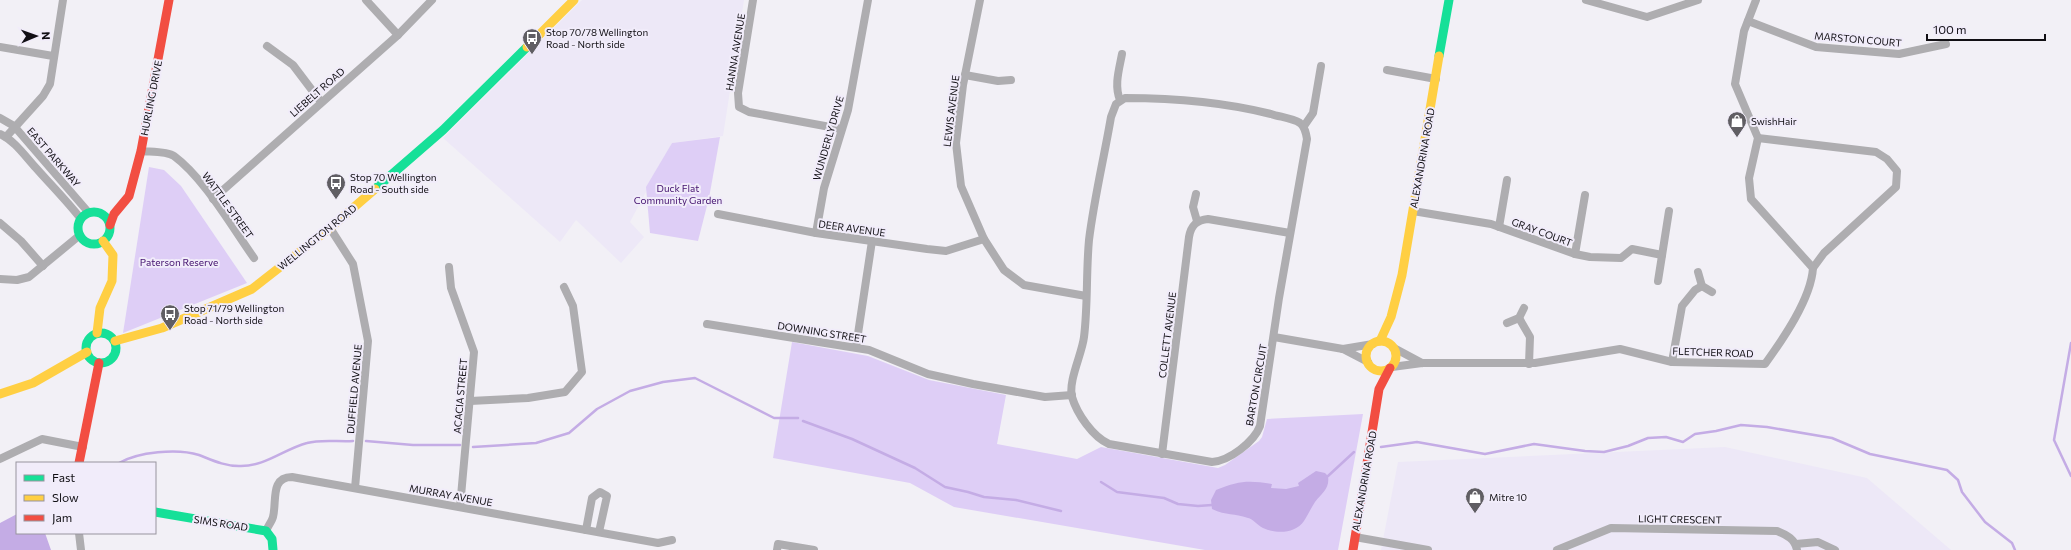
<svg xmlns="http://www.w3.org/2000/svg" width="2071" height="550" font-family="Commissioner,sans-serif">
<rect width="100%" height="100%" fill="#f2f0f6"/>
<!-- built -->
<g fill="#ede8f7">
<polygon points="582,0 744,0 723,136 672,143 630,222 644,237 621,263 576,220 560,242 443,138"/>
<polygon points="1725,447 1867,478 1951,550 1381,550 1398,462"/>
</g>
<!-- green -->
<g fill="#decef6">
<polygon points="720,137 709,198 698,241 650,233 646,187 672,143"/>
<polygon points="149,167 164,170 181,186 247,283 123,333"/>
<polygon points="792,342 868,356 929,380 1006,395 997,444 1077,459 1101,447 1218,468 1225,465 1259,441 1262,437 1267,419 1363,414 1338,550 1205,550 954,507 910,483 773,458"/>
</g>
<!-- water -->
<g fill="#c4ace5">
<path d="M1316 471 1325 473 1328 476C1330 489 1322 493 1315 502 1311 508 1308 515 1304 521 1295 534 1276 534 1263 528 1257 525 1253 519 1248 518 1234 513 1227 516 1212 509L1211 500 1216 490C1239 481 1247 480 1272 484L1271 488 1286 489 1299 486 1298 483Z"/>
<polygon points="17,514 17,533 45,533 51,550 0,550 0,523"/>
</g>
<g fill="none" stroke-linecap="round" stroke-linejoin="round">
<!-- stream -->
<g stroke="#c4ace5" stroke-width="2.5">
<polyline points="2071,343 2054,440 2071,476"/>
<polyline points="803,421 852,439 915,468 945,487 968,492 984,497 1016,500 1061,511"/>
<polyline points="366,441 413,445 460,445"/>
<polyline points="473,447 536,443 569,433 597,409 630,391 663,382 695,378 774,418 798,418"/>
<polyline points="1381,447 1417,442 1485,454 1534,444 1585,451 1604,452 1628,446 1648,438 1666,437 1683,442 1695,434 1716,431 1741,425 1767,427 1832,438 1870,454 1947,470 1958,480 1962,492 1985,522 2012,543 2015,550"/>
<path d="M119 463C138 452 177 448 199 455 212 460 224 466 239 466 265 467 284 449 307 443 321 439 339 442 353 441"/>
<polyline points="1328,476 1354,452"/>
<polyline points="1101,482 1117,492 1164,498 1178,504 1198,506 1212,505"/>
</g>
<!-- street -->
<g stroke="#aeadb0" stroke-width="8">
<polyline points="366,0 398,35"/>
<polyline points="753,0 738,93 739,107 749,112 841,129"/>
<polyline points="980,0 963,85 956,143 961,186 984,239 1004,270 1024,285 1086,296"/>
<polyline points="1586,0 1647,17 1698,0"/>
<polyline points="1748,21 1816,47 1899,54 1946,44"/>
<polyline points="267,46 293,65 321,102"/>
<polyline points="0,47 53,56"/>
<polyline points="1387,70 1436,79"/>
<polyline points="965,75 998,81 1011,80"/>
<path d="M1125 98C1174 98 1223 102 1271 114 1280 117 1292 118 1300 123 1305 127 1306 133 1307 139L1279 298 1260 426C1254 442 1229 461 1212 462L1109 444C1093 437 1077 414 1072 397 1068 381 1082 354 1084 337 1088 305 1086 272 1089 240 1094 199 1104 158 1111 117L1116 104Z"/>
<path d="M1120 100C1114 85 1119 70 1122 54"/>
<polyline points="0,118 14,126 89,213"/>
<polyline points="1304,126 1313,113 1321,66"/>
<path d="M0 134C14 140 25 156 36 168 51 185 67 201 81 219"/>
<polyline points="6,137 43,96 50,84 63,0"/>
<polyline points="1758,138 1876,152 1887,159 1897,171 1896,187 1824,253 1813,268"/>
<path d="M141 151C150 152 167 151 174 156 204 178 232 227 254 258"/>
<polyline points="1196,194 1193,207 1197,221"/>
<polyline points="213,199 398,35 432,0"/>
<polyline points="1413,211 1491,224 1575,254 1590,257 1621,258 1632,249 1662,255"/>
<polyline points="718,214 816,233 927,249 946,251 984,239"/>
<polyline points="0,223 21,241 43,266"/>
<polyline points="1499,227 1507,180"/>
<polyline points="330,228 353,264 368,341 355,488"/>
<polyline points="816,233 824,188 848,110 868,0"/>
<polyline points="1575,254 1585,195"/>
<polyline points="449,267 451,288 474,352 460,507"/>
<polyline points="1698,272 1702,286 1712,292"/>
<polyline points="0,279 17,280 29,277 80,235"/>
<polyline points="1658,281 1669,211"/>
<polyline points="1519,318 1530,337 1529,364"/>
<polyline points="1507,323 1519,318 1524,308"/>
<polyline points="707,324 869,350 928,374 973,384 1045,397 1072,395"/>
<polyline points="1274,337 1343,349 1368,362"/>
<polyline points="856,347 872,241"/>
<polyline points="1394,348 1422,363"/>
<polyline points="1343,349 1373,344"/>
<polyline points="1672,362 1682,306 1695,290 1702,286"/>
<path d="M1392 367 1422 363H1535L1620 349 1672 362 1765 364C1783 339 1811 299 1813 268L1751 199 1749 178 1758 138 1735 84 1744 31 1756 0"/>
<polyline points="470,401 528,398 565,392 582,372 573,306 564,287"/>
<path d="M1162 454 1189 237C1191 225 1197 220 1208 219L1290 233"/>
<polyline points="0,459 42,439 83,447"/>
<polyline points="586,530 592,498 600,492 607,496 599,532"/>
<path d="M266 531C268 526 272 521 273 517 277 501 270 477 292 477L658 543 672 540"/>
<polyline points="79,533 81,550"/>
<polyline points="1355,537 1428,550"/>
<polyline points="1796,544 1818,542 1835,550"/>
<polyline points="777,550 778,544 814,550"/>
<path d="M1557 550 1611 528 1777 531C1787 535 1795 539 1797 550"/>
</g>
<!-- fast -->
<g stroke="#16e098" stroke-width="9">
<polyline points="1439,56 1449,0"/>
<polyline points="375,189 443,130 527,47"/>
<circle cx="94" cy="228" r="16"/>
<circle cx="101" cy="348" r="15"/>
<polyline points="155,512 266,531 272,539 273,550"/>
</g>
<!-- slow -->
<g stroke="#ffcf43" stroke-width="9">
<polyline points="527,47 574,0"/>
<polyline points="97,333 100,308 112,281 113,255 103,241"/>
<circle cx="1381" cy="356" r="15"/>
<polyline points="115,341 162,328 252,289 330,228 375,189"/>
<polyline points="1380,341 1391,317 1402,275 1439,56"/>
<polyline points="0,394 33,383 87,352"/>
</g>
<!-- jam -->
<g stroke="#f24e42" stroke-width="9">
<polyline points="110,225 114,214 129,196 141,151 169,0"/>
<polyline points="79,463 99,363"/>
<polyline points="1353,550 1379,389 1390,368"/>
</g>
</g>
<!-- icons -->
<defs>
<symbol id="bus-pin" viewBox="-11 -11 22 30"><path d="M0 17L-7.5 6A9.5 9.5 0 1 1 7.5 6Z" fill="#605e63" stroke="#f1ecfa"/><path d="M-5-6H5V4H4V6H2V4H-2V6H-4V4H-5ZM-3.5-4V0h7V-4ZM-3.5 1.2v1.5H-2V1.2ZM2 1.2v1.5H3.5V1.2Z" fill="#fff"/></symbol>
<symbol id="shop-pin" viewBox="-11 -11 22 30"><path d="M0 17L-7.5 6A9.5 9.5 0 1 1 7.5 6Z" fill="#605e63" stroke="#f1ecfa"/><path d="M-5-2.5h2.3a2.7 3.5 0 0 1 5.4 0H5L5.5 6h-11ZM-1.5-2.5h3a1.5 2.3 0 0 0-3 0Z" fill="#fff"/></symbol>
</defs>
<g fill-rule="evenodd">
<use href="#bus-pin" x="521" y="27" width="22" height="30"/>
<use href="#shop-pin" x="1726" y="110" width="22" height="30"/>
<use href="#bus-pin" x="325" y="172" width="22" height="30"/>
<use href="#bus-pin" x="159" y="303" width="22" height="30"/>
<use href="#shop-pin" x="1464" y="486" width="22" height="30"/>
</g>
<g text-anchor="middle" stroke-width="4" stroke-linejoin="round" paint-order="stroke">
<!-- poi labels -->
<g font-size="10" fill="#110f14" stroke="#f1ecfa" text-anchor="start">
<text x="546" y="36">Stop 70/78 Wellington<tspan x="546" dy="12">Road - North side</tspan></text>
<text x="1751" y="125">SwishHair</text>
<text x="350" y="181">Stop 70 Wellington<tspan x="350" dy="12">Road - South side</tspan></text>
<text x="184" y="312">Stop 71/79 Wellington<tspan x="184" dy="12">Road - North side</tspan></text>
<text x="1489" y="501">Mitre 10</text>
</g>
<!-- street labels -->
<g font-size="10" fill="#110f14" stroke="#f1ecfa">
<text transform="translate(1858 39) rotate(5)" y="4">MARSTON COURT</text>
<text transform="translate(735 52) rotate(-81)" y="4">HANNA AVENUE</text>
<text transform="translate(317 92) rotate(-41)" y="4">LIEBELT ROAD</text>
<text transform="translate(151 98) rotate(-79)" y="4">HURLING DRIVE</text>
<text transform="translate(951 111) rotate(-83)" y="4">LEWIS AVENUE</text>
<text transform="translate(828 138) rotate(-74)" y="4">WUNDERLY DRIVE</text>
<text transform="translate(54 157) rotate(49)" y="4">EAST PARKWAY</text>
<text transform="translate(1422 158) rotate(-80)" y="4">ALEXANDRINA ROAD</text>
<text transform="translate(228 205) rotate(54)" y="4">WATTLE STREET</text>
<text transform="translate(852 228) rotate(8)" y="4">DEER AVENUE</text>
<text transform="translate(1542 232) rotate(20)" y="4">GRAY COURT</text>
<text transform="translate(317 237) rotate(-39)" y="4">WELLINGTON ROAD</text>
<text transform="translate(822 332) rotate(9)" y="4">DOWNING STREET</text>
<text transform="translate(1167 335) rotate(-83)" y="4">COLLETT AVENUE</text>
<text transform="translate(1713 352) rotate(2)" y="4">FLETCHER ROAD</text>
<text transform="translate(1256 385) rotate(-80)" y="4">BARTON CIRCUIT</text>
<text transform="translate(354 389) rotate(-85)" y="4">DUFFIELD AVENUE</text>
<text transform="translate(460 396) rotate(-85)" y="4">ACACIA STREET</text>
<text transform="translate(1364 481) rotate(-80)" y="4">ALEXANDRINA ROAD</text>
<text transform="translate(451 495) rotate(10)" y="4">MURRAY AVENUE</text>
<text transform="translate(1680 519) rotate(1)" y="4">LIGHT CRESCENT</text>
<text transform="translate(221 523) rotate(9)" y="4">SIMS ROAD</text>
</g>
<!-- park labels -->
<g font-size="10" fill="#42106d" stroke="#f1ecfa">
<text x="678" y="192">Duck Flat<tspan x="678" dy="12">Community Garden</tspan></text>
<text x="179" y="266">Paterson Reserve</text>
</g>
</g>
<!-- legend -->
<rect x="16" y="462" width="140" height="72" fill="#f1ecfa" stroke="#97949e"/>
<rect x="24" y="475" width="20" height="6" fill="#16e098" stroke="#97949e"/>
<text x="52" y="482" font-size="12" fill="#110f14">Fast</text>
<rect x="24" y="495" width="20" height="6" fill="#ffcf43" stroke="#97949e"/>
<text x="52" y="502" font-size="12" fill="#110f14">Slow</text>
<rect x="24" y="515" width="20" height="6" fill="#f24e42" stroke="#97949e"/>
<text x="52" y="522" font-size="12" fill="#110f14">Jam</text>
<!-- north arrow -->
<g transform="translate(36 36) rotate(88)" stroke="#f1ecfa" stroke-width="3" paint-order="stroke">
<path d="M0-3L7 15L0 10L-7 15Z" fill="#110f14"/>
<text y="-6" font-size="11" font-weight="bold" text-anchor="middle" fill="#110f14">N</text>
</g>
<!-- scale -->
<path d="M1927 34v6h118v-6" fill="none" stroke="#110f14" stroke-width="2"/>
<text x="1933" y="34" font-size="12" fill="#110f14" stroke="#f1ecfa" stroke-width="3" paint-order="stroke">100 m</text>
</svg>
